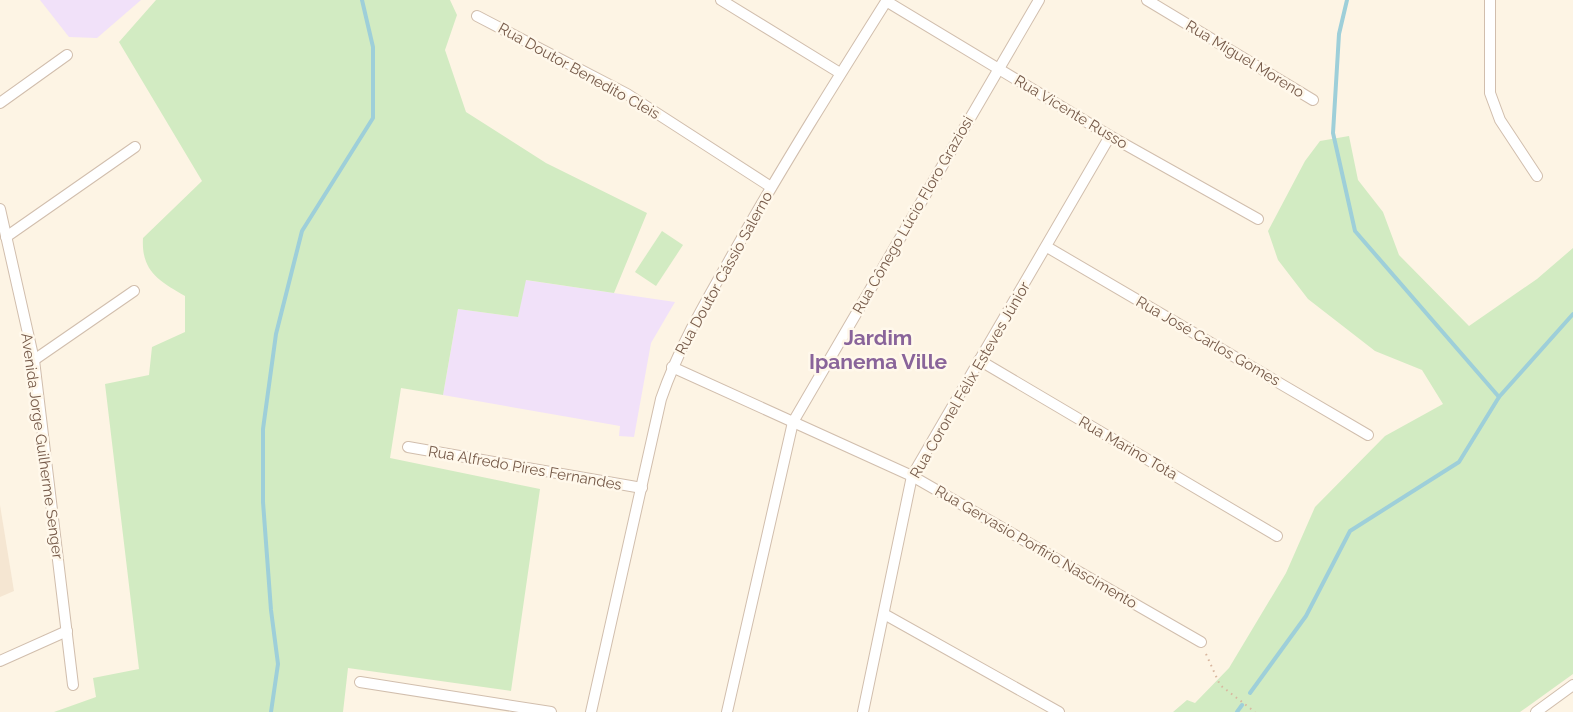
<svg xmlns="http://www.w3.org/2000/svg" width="1573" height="712" font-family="Raleway,sans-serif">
<rect width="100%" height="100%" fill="#fdf4e4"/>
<!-- residential -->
<polygon fill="#f5e6d2" points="0,505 14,591 0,597"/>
<!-- education -->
<g fill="#f1e1f9">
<polygon points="40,0 141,0 97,38 69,37"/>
<polygon points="525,280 675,302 651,343 634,437 619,436 620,426 443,395 458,309 518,317"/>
</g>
<!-- green -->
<g fill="#d2ebc2">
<path d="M156 0H450L457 15 445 50 466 112 546 163 647 213 614 293 526 280 518 317 458 309 443 395 401 388 390 458 540 489 511 691 348 668 343 712H54L96 697 93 678 139 669 105 384 149 375 152 347 185 332V296C159 281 141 271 143 238L202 181 119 42Z"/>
<polygon points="1349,136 1358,180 1383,212 1399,255 1469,326 1537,279 1573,248 1573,674 1520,712 1173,712 1187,700 1195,703 1229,668 1286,573 1315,507 1385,436 1443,404 1422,370 1375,351 1308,299 1278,260 1268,231 1305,161 1320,141"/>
<polygon points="662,231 683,245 656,286 635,272"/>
</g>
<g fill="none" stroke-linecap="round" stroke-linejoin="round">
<!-- stream -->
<g stroke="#9ecfd9" stroke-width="4">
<polyline points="1347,0 1339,34 1333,133 1355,231 1499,397"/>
<polyline points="1250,693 1306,616 1350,531 1459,462 1499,397 1573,314"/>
<polyline points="271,712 278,664 271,610 263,502 263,429 276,334 302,231 373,118 373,47 362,0"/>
<polyline points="1237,712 1242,705"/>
</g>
<defs>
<g id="street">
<polyline points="721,0 840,73"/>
<polyline points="1147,0 1313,100"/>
<polyline points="1490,0 1490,93 1500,120 1537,176"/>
<polyline points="886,1 1110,136 1258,219"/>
<polyline points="477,16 627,94 771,187"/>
<polyline points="0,103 67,55"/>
<polyline points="0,209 34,360 73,685"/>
<polyline points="6,237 135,147"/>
<polyline points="1047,247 1368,435"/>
<polyline points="34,360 134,291"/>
<polyline points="979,360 1277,536"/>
<polyline points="672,367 912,476 1201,642"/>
<polyline points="408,447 642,488"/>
<polyline points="884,614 1059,712"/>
<polyline points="0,661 67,631"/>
<polyline points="360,682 551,712"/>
<path d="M591 712 661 399C680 344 709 296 738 245 785 162 836 81 887 0"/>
<polyline points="727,712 793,422 1039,0"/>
<polyline points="863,712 912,476 1110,136"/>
<polyline points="1536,712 1573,685"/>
</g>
</defs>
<!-- street casing -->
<use href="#street" stroke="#d1bead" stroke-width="12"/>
<!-- path -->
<polyline stroke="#d8b69e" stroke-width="2" stroke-dasharray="1.5 4.5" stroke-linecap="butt" points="1206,654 1220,685 1255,712"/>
<!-- street -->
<use href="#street" stroke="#fff" stroke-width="10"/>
</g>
<g text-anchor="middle" stroke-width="5" stroke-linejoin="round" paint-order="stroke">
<!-- street labels -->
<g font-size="15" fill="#765a49" stroke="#fff8eb">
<text transform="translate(1245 59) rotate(31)" y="5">Rua Miguel Moreno</text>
<text transform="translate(579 71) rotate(29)" y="5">Rua Doutor Benedito Cleis</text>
<text transform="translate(1071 112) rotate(31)" y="5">Rua Vicente Russo</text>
<text transform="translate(913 215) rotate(-60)" y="5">Rua Cônego Lúcio Floro Graziosi</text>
<text transform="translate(724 273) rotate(-61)" y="5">Rua Doutor Cássio Salerno</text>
<text transform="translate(1208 341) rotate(30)" y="5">Rua José Carlos Gomes</text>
<text transform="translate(970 380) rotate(-60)" y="5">Rua Coronel Félix Esteves Júnior</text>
<text transform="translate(42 446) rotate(82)" y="5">Avenida Jorge Guilherme Senger</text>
<text transform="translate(1128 448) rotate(30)" y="5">Rua Marino Tota</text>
<text transform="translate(525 468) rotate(10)" y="5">Rua Alfredo Pires Fernandes</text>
<text transform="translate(1036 547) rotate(30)" y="5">Rua Gervasio Porfirio Nascimento</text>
</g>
<!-- district labels -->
<g font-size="21" font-weight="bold" fill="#89649a" stroke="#fff8eb">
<text x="878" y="345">Jardim<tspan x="878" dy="24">Ipanema Ville</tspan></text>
</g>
</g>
</svg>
